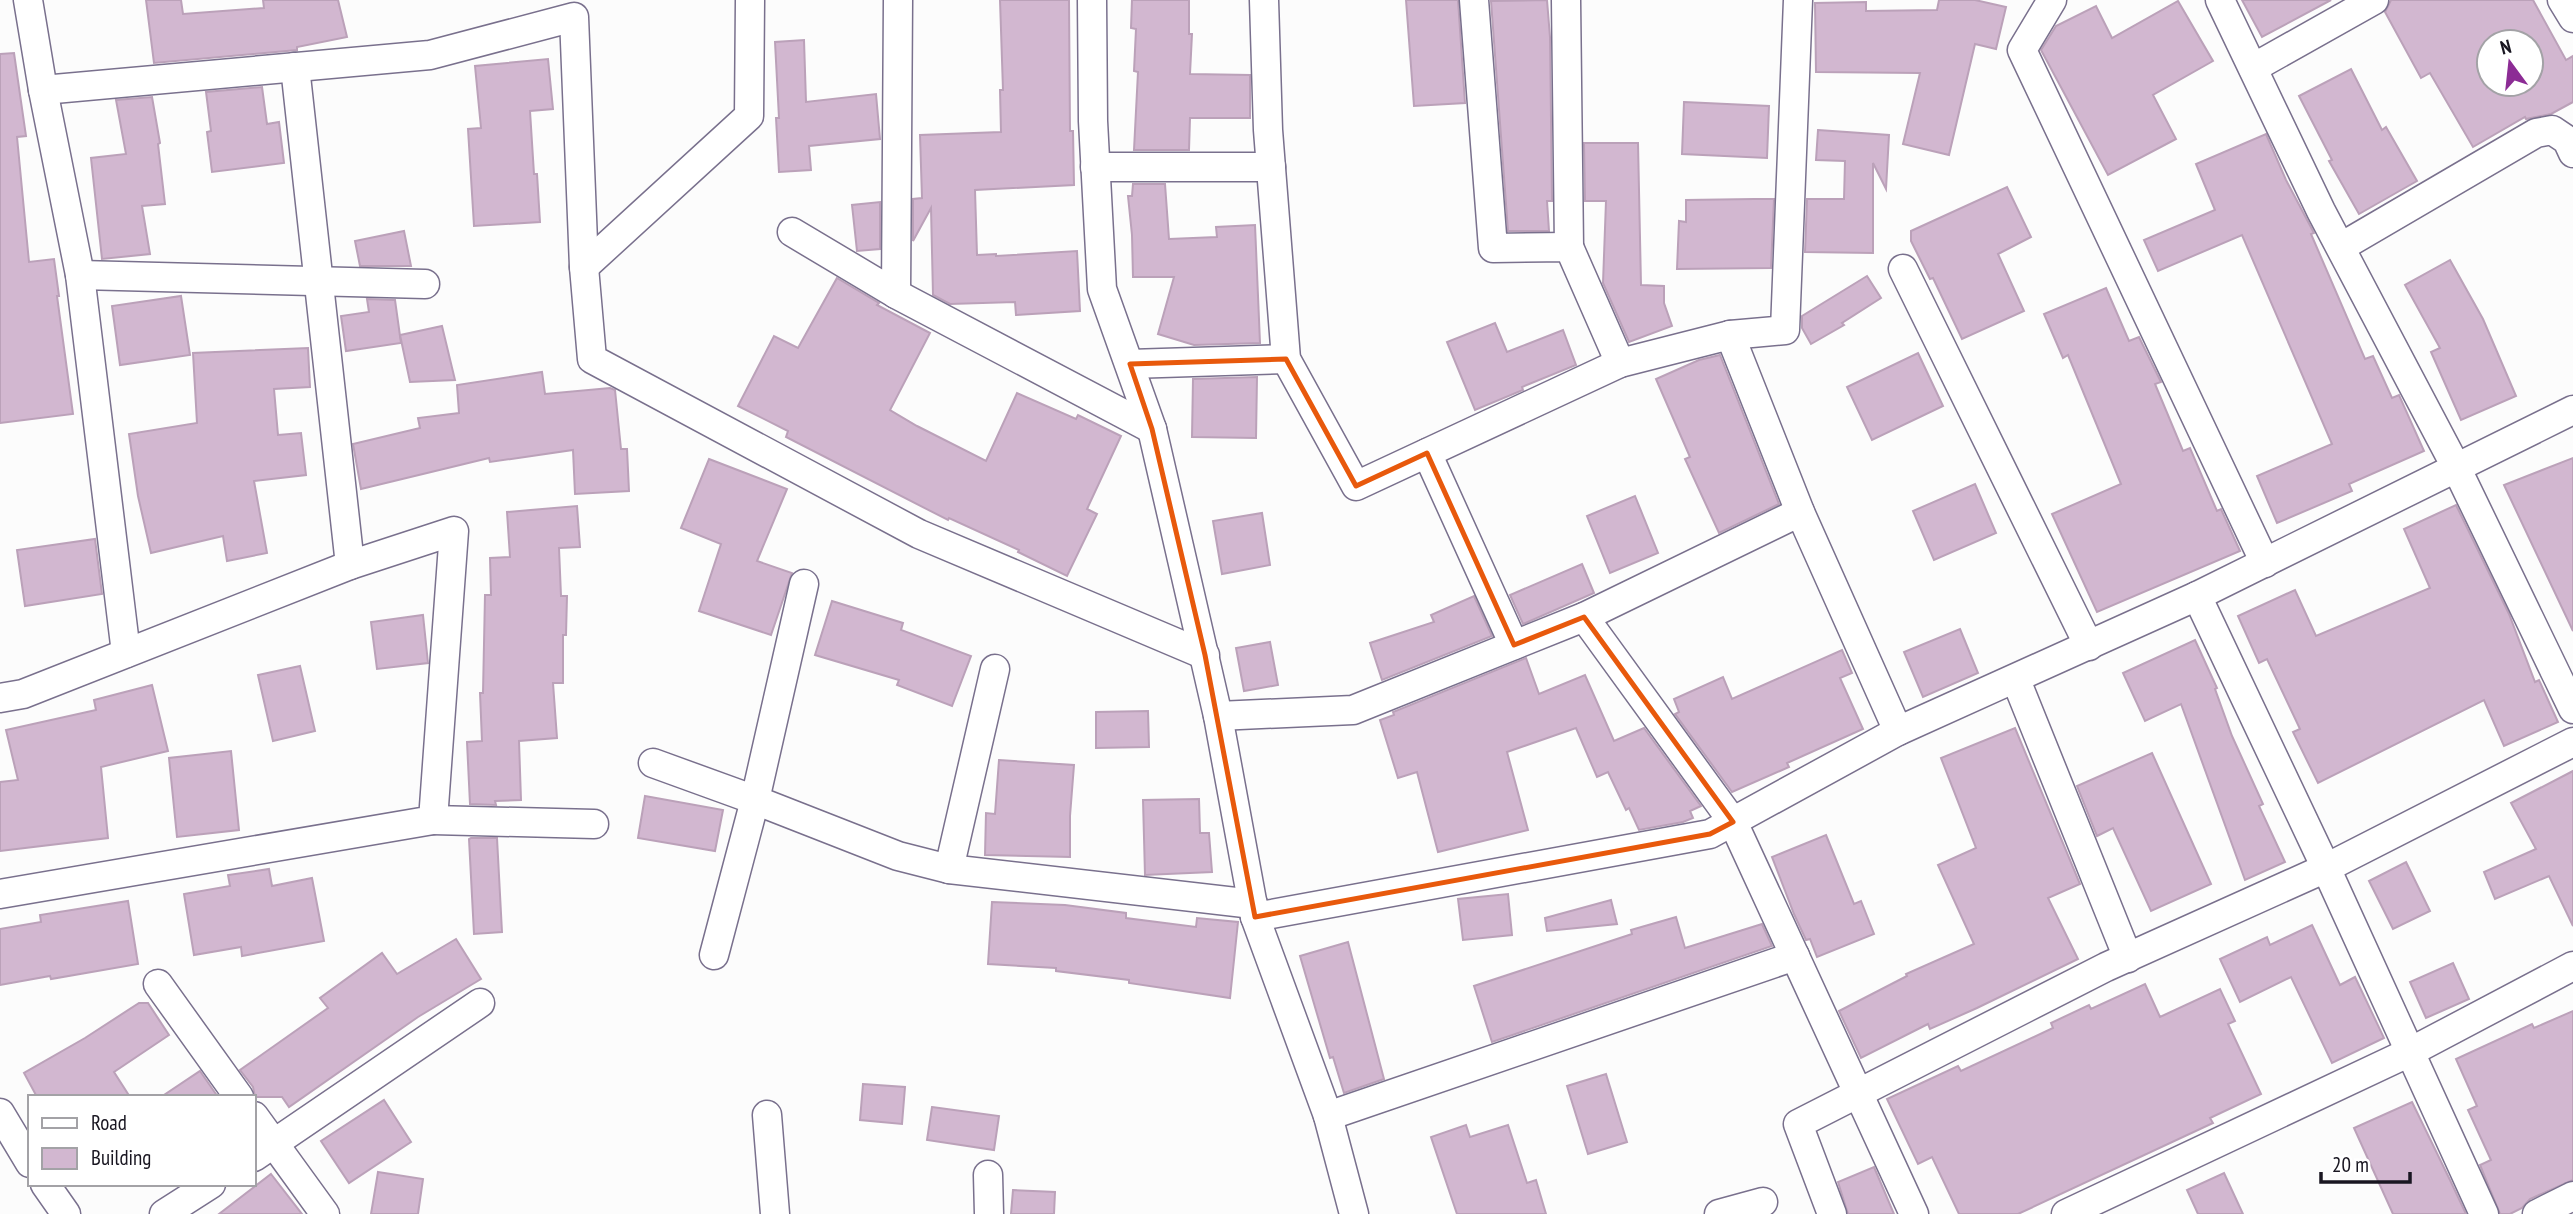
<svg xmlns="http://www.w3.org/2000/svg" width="2573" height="1214" font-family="'PT Sans Narrow',sans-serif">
<rect width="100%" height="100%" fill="#fcfcfc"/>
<!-- building -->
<g fill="#d2b7d0" stroke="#bba1b9" stroke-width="2" fill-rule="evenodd">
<polygon points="146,0 181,0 183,14 264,8 263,0 338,0 347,37 297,47 297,50 154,63"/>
<polygon points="1000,0 1069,0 1070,131 1073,131 1074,185 975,190 977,255 996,254 996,256 1077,251 1080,311 1016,315 1015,302 950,304 933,295 931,208 913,241 913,199 922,198 920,135 1001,132 1000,90 1003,90"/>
<polygon points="1132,0 1189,0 1189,34 1192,34 1190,74 1250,75 1250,118 1190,118 1189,150 1134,150 1138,72 1134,71 1136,29 1131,28"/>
<polygon points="1406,0 1458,0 1465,103 1414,106"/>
<polygon points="1547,0 1550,37 1552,201 1547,201 1549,231 1508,231 1491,1"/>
<polygon points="1939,0 1975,0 2006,7 1996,49 1975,44 1949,155 1903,144 1920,73 1816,72 1815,3 1866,2 1866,11 1937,10"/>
<polygon points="2242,0 2331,0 2262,37"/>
<path d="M2391 0H2533L2566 60 2573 56V102L2551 114 2526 119 2525 117 2473 147 2430 73 2421 78 2385 12ZM2489 42H2531V84H2489Z"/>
<polygon points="2178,1 2213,61 2153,95 2176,139 2108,175 2041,50 2056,26 2096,6 2112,38"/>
<polygon points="804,40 806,102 876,94 880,139 809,146 811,170 779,172 776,118 779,118 775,42"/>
<polygon points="14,53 26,136 17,137 29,262 54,259 59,296 57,296 73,414 0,423 0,54"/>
<polygon points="548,59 553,109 530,111 534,174 537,174 540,222 474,226 468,129 481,128 475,66"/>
<polygon points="2351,69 2382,130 2386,127 2417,181 2359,214 2329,161 2332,160 2299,96"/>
<polygon points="262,87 267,124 279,122 284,163 212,172 207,132 211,131 206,92"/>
<polygon points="152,97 160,143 158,144 165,204 142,206 150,254 102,259 91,158 126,154 116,100"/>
<polygon points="1684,102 1769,106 1767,158 1682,154"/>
<polygon points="1818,130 1889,135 1886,189 1873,163 1873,253 1805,252 1807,199 1844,199 1845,161 1816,160"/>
<polygon points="2266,134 2286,180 2314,233 2311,234 2365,359 2373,356 2392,398 2399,395 2424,451 2349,484 2352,491 2277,523 2257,476 2332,444 2242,235 2158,271 2144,240 2215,210 2196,164"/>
<polygon points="1584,143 1638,143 1641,285 1664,286 1664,303 1672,326 1629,342 1603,283 1606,201 1585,201"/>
<polygon points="1133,184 1165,184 1169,239 1217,237 1216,227 1255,225 1260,343 1194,345 1158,334 1174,277 1133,277 1132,235 1128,196 1132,196"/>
<polygon points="2007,187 2031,237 1998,254 2024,311 1962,339 1933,278 1930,279 1911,241 1911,231"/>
<polygon points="1754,199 1774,199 1771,268 1677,269 1679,221 1686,222 1686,200"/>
<polygon points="880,202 880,249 857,251 852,205"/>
<polygon points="404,231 411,266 360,266 355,241"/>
<polygon points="2450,260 2483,319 2516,396 2461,420 2431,352 2440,348 2405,285"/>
<polygon points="1867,276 1881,298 1842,323 1844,325 1811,344 1802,328 1802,316"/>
<polygon points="837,278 879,303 877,305 930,333 890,410 917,426 986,461 1017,393 1076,419 1078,415 1121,436 1087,509 1097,514 1067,576 1018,552 1019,550 949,518 948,520 786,437 788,431 738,406 774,336 798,348"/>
<polygon points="2106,288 2129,341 2139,337 2161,382 2155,384 2183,451 2190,448 2217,511 2221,509 2240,551 2097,612 2052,514 2121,484 2068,355 2063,358 2044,314"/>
<polygon points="181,296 190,355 120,365 112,306"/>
<polygon points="367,299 395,300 401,343 346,351 341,316 369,312"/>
<polygon points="1495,323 1507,352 1563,330 1576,365 1522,387 1523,390 1475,410 1447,342"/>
<polygon points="442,326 455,380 410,382 400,335"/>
<polygon points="308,348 310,387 274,389 278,435 301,433 306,475 254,481 267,553 227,561 223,536 151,553 138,496 129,434 197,423 193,353"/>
<polygon points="1918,353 1943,406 1872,440 1847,387"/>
<polygon points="1720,355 1779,504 1719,533 1685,459 1690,457 1656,379 1699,360"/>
<polygon points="542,372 545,394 610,388 615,390 621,449 627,449 629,491 575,494 573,450 490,462 489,458 361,489 353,444 420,428 418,418 459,413 457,385"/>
<polygon points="1257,377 1256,438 1192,437 1193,379"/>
<polygon points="2573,458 2573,631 2504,485"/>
<polygon points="709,459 787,489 757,561 792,573 771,635 699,611 721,544 681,528"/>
<polygon points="1975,484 1996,533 1934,560 1913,511"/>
<polygon points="1635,496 1658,553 1610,573 1587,516"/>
<polygon points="2456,505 2509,614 2535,682 2539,680 2558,722 2504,746 2484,700 2318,783 2293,732 2300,729 2267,659 2259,663 2238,616 2295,590 2316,636 2430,588 2404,529"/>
<polygon points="577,506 580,547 559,548 561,596 567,596 566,635 563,635 563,683 553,683 557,738 519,741 521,800 495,801 496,805 470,804 467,742 482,741 480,693 483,693 485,595 491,595 490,558 510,557 507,512"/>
<polygon points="1262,513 1270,565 1222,574 1213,521"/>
<polygon points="95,539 102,594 25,606 17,550"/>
<polygon points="1582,564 1594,593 1523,624 1510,595"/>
<polygon points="1474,596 1492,636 1382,680 1370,643 1434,622 1431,615"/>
<polygon points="832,601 903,623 901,630 971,656 952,706 897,685 899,680 815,655"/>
<polygon points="423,615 428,663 377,669 371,622"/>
<polygon points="1960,629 1978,673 1923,697 1904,652"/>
<polygon points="2195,640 2217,688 2215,689 2232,736 2263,804 2259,806 2285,862 2245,880 2181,704 2145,721 2123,673"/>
<polygon points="1270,642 1278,685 1244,691 1236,648"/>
<polygon points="1842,650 1852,673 1840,678 1863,729 1787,763 1789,767 1732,792 1675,714 1679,712 1674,699 1723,677 1732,699"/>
<polygon points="1526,658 1539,694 1585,675 1614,741 1644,728 1701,806 1690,811 1693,818 1683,822 1639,830 1629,808 1626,810 1608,772 1597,777 1576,728 1507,752 1528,830 1438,852 1417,772 1398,778 1380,720 1394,715 1393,712"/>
<polygon points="300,666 315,731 273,741 258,675"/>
<polygon points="152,685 168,751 101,767 108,838 0,851 0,782 18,780 6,730 96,710 94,700"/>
<polygon points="1148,711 1149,747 1096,748 1096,712"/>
<polygon points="2015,728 2080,884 2048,898 2078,959 1977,1008 1930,1029 1928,1024 1861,1058 1839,1011 1907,976 1906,974 1974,944 1938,865 1976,848 1941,758"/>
<polygon points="231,751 239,830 177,837 169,758"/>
<polygon points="2152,753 2211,884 2151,911 2113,828 2097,836 2077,786"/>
<polygon points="999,760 1074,765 1070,816 1070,857 985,855 986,813 995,814"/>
<polygon points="2573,771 2573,926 2549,876 2495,899 2484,872 2536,849 2511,803"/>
<polygon points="645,796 723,810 715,851 638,838"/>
<polygon points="1199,799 1200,833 1209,833 1212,872 1145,875 1143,800"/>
<polygon points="1826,835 1854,904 1861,901 1874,934 1817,957 1810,939 1806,940 1794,914 1772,857"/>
<polygon points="471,838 497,838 502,932 474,934 469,839"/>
<polygon points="2406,862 2430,911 2393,929 2369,881"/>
<polygon points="269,869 272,886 312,878 324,941 242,956 241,947 194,955 184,894 230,886 228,875"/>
<polygon points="1508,894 1512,935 1463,940 1458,899"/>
<polygon points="1611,900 1617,924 1547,931 1545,918"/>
<polygon points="128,901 138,964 51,979 50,976 0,985 0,929 41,922 40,915"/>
<polygon points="992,902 1065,905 1126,913 1126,918 1196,927 1197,918 1238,922 1230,998 1129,983 1129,980 1056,971 1056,968 988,964"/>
<polygon points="1676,917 1685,948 1762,924 1772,946 1492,1042 1474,986 1632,934 1631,930"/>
<polygon points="2312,925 2340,985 2355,977 2384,1038 2332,1063 2291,977 2240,1002 2220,959 2267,937 2270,945"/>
<polygon points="456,939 481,979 418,1017 289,1107 282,1097 255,1097 253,1087 240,1070 328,1008 320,998 382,953 397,974"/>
<polygon points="1348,942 1384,1079 1344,1093 1333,1057 1330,1058 1300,956"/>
<polygon points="2453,963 2469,999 2426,1018 2410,982"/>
<polygon points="2145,984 2160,1017 2220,989 2235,1021 2228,1024 2261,1094 2210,1118 2213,1123 2018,1214 1959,1214 1932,1157 1918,1164 1887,1099 1958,1066 1961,1071 2053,1028 2051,1023 2089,1005 2091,1009"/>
<polygon points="139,1003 148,1003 169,1035 114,1072 130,1097 37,1097 24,1073 85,1038"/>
<polygon points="2573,1011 2573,1180 2530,1199 2522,1208 2510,1214 2500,1214 2480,1165 2491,1160 2468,1110 2477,1106 2456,1059 2532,1024 2534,1028"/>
<polygon points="200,1071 218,1097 161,1097"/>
<polygon points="1606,1074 1627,1142 1588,1154 1567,1086"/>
<polygon points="863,1084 905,1087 902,1124 860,1120"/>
<polygon points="384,1100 411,1142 349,1183 321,1141"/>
<polygon points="2412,1102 2450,1180 2466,1214 2393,1214 2354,1128"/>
<polygon points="932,1107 999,1116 994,1150 927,1140"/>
<polygon points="1466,1125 1470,1137 1508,1125 1527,1183 1536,1180 1546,1214 1457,1214 1431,1137"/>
<polygon points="1874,1167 1894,1214 1848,1214 1838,1182"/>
<polygon points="378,1172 423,1179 418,1214 371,1214"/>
<polygon points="2224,1173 2243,1214 2198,1214 2187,1190"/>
<polygon points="271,1174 302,1214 219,1214"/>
<polygon points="1013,1190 1055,1192 1054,1214 1011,1214"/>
</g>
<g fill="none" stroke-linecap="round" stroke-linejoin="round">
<defs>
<g id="street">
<polyline points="28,0 43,90 80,275 126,653"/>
<polyline points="1092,0 1093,121 1102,289 1152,429 1218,716 1255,917 1328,1116 1354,1214"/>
<polyline points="1264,0 1268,130 1286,359 1356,486 1620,363 1730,335 1800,512 1898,731"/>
<polyline points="1474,0 1493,248 1569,247 1620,363"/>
<polyline points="1566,0 1569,247"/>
<polyline points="2052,0 2022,50 2265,563"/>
<polyline points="2220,0 2321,211 2456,467 2573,709"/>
<polyline points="2562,0 2573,18"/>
<polyline points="295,67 350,565"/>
<polyline points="2253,68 2374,0"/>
<polyline points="43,90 430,55 574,17 584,267 592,359 919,534 1205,655"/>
<polyline points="1095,167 1271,167"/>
<polyline points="792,232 896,294 898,0"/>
<polyline points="2341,247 2536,133 2552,130 2567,140 2573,153"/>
<polyline points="584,267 749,116 750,0"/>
<polyline points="1903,269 2089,646"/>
<polyline points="80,275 425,284"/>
<polyline points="896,294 1152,429"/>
<polyline points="1730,335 1785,330 1798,0"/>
<polyline points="1130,364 1286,359"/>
<polyline points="1427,453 1514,645"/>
<polyline points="804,584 755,800 898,856 949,869 1253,904"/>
<polyline points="2197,596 2326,868 2484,1214"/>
<polyline points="1584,617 1733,822 1914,1214"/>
<polyline points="2016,680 2128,958"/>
<polyline points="0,698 23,694 350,565 454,531 433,820 0,894"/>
<polyline points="1218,716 1353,710 1584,617 1800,512"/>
<polyline points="653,763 755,800 714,955"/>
<polyline points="433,820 594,824"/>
<polyline points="949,869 995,669"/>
<polyline points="1255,917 1710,834 1898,731 2197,596 2573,410"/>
<polyline points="158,984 239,1097"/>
<polyline points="0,1113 30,1163"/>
<polyline points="767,1115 775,1214"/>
<polyline points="254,1116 325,1214"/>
<polyline points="1328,1116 1795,956"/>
<polyline points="254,1157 480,1003"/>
<polyline points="988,1175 989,1214"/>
<polyline points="45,1184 66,1214"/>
<polyline points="164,1214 211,1184"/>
<polyline points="1719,1214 1763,1202"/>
<polyline points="1832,1214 1798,1124 2106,967 2326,868 2573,742"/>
<polyline points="2066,1214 2410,1052 2573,966"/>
<polyline points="2537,1214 2573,1196"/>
</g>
</defs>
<!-- street casing -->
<use href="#street" stroke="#79708d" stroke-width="31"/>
<!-- street -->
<use href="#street" stroke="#fff" stroke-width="28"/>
</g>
<!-- marked area -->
<path fill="none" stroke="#e8590c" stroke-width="5" stroke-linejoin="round" d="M1286 359 1356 486 1427 453 1514 645 1584 617 1733 822 1710 834 1255 917 1205 655 1152 429 1130 364Z"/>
<!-- legend -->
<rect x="28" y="1095" width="228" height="91" fill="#ffffff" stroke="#a3a2a6" stroke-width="2"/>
<rect x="42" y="1118" width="35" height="10" fill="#ffffff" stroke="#a3a2a6" stroke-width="2"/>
<text x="91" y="1130" font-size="21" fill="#191621">Road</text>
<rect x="42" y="1148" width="35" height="21" fill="#d2b7d0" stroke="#a3a2a6" stroke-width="2"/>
<text x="91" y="1165" font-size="21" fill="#191621">Building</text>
<!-- north arrow -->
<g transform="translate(2510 63) rotate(345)"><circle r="33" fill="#ffffff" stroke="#a3a2a6" stroke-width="2"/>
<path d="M0-5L12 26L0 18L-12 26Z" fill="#8c2c95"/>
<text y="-10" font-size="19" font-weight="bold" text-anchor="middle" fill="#191621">N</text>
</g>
<!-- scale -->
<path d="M2321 1172v10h89v-10" fill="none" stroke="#191621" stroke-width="3.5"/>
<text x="2332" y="1172" font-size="21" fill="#191621" stroke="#ffffff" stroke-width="5" paint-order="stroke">20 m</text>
</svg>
